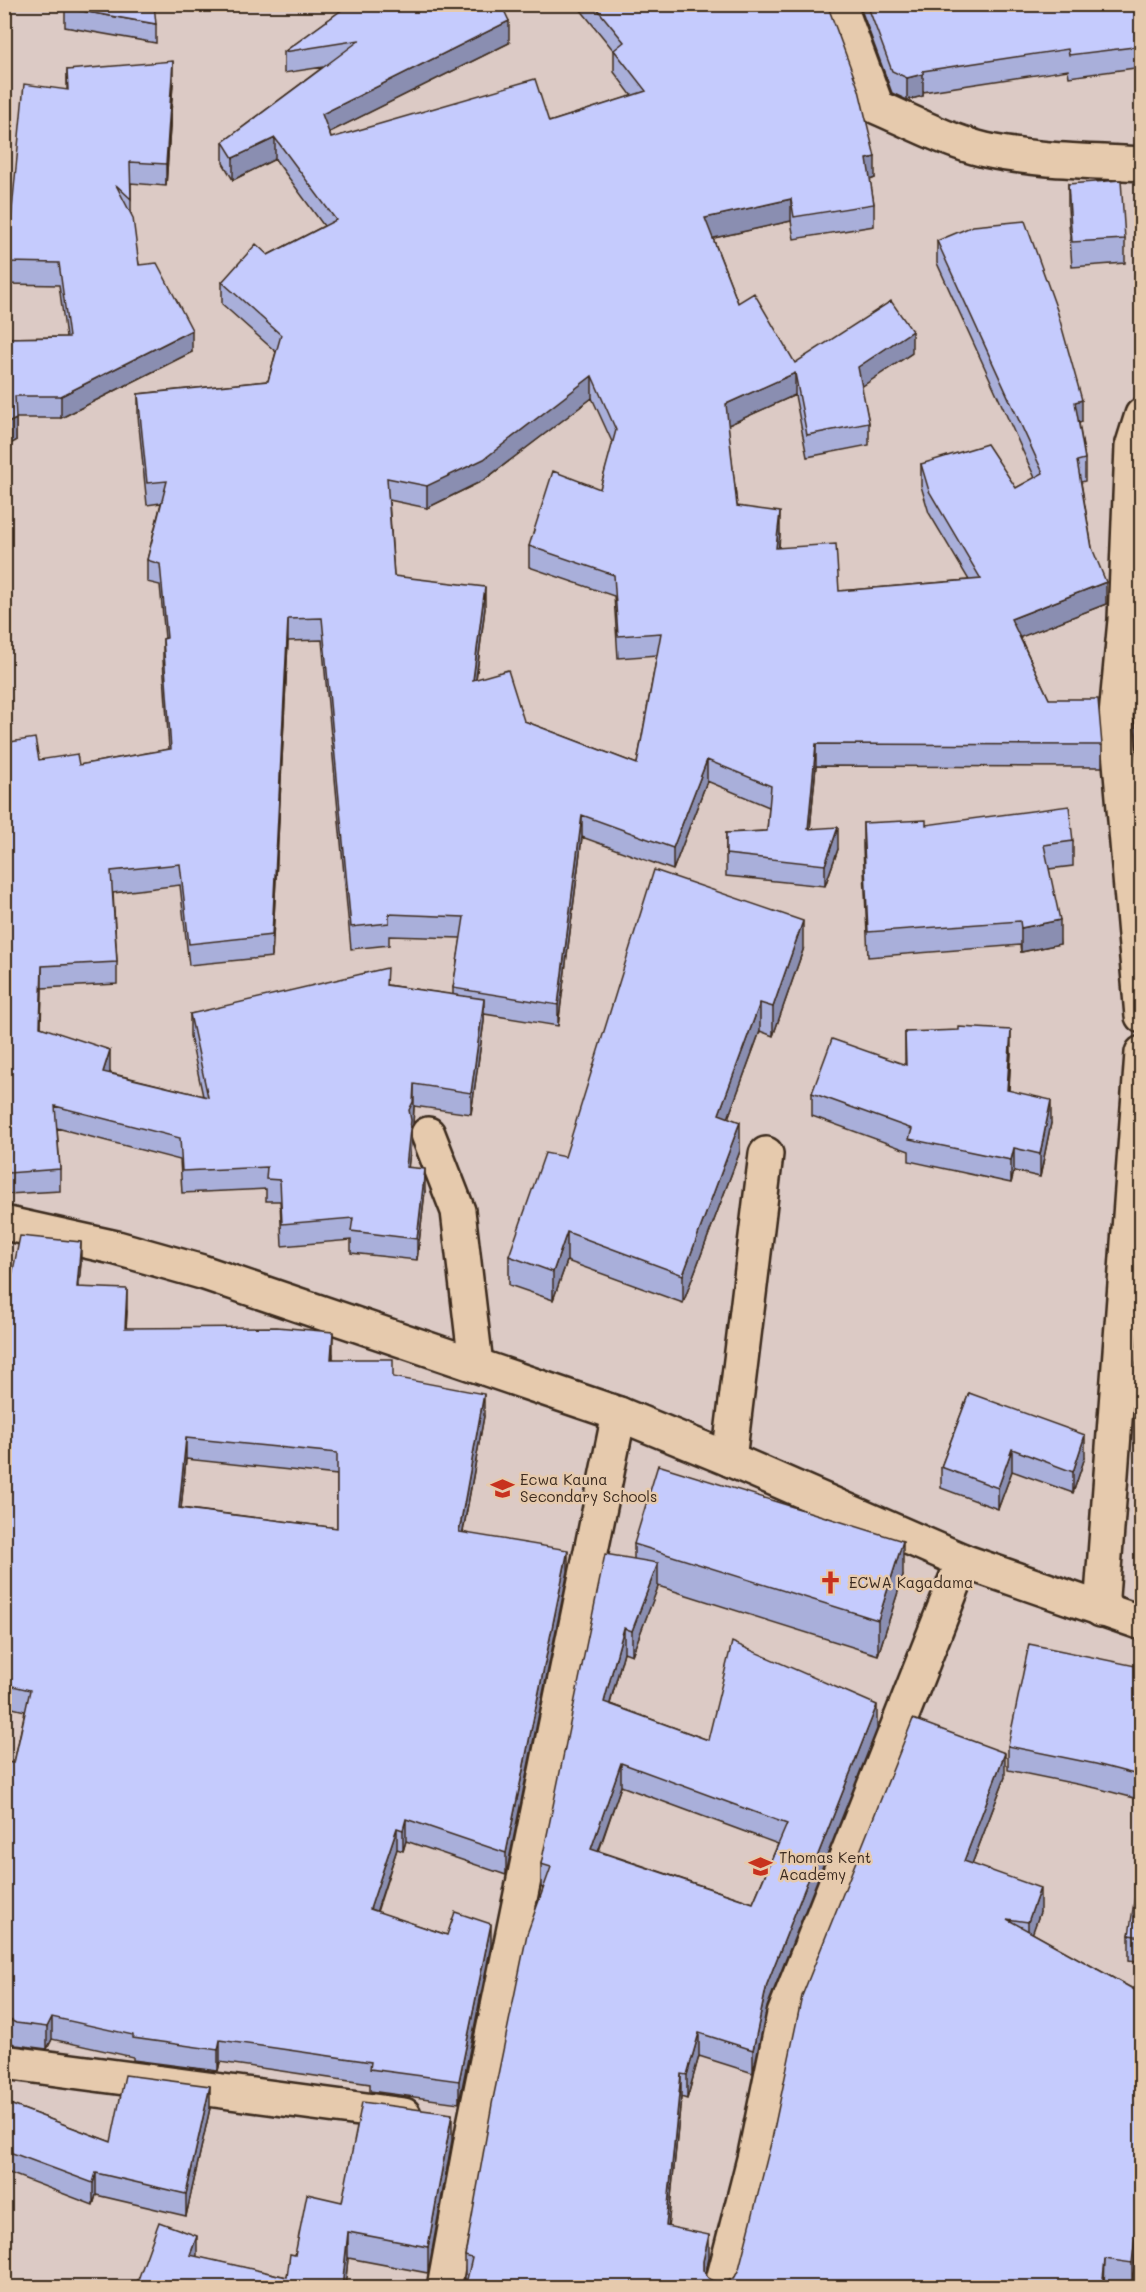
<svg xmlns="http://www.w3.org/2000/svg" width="1146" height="2292" font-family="Mali,sans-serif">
<rect width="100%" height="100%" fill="#dccac5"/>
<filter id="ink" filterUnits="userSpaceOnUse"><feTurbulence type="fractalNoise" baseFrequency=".0167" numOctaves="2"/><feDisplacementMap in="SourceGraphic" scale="12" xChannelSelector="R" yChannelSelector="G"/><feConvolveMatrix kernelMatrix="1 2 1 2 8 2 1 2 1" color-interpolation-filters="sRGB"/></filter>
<g filter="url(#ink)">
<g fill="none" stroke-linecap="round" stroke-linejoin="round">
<defs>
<g id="minor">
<path d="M839 4 877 107C912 122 947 141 985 150 1036 161 1090 161 1142 164"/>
<polyline points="1142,415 1132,447 1125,620 1116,716 1142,1016"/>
<polyline points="428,1134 458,1211 476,1365"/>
<polyline points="4,1223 117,1248 202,1272 619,1414 729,1459 963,1561 1142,1623"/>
<polyline points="729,1459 766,1154"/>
<polyline points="1101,1610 1142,1053"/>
<polyline points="4,2062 404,2115"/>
<polyline points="444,2288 474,2124 619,1414"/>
<polyline points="721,2288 754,2159 784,2014 963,1561"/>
</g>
</defs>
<!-- minor casing -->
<use href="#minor" stroke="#3b2a1e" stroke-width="38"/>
<!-- minor -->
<use href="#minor" stroke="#e6caad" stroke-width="33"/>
</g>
<!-- wall -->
<g fill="#a9afda" stroke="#3b2a1e" stroke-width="1.5" fill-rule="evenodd">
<path d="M350 4 509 43 329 132 331 138 549 122 632 96 614 72V51L576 4H827L875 178 870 180 874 204V226L794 239 791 221 713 238 738 303 795 363 912 353 861 386 869 423V445L807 457 795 395 728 425 737 506 780 534 779 547 839 591 969 580 929 513 921 486V464L1016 488 1035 478 937 263V241L1082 422 1079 423 1085 459V481L1081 482 1092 548 1106 604 1020 637 1049 699 1102 745V767L816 766 810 829 838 849 825 886 726 876V833L767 831 769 807 707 781 673 870 582 837 558 1026 484 1014V1021L471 1114 414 1106 413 1124 411 1128V1142L408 1167 425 1191 417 1260 351 1253V1240L282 1246 280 1201H266V1189L182 1193 180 1160 57 1128 60 1169V1191L8 1194 4 1156V743L39 760 79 765 169 749 163 660V639L165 638 160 585 147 582V560L161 503 147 505 138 416V394L268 381 276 352 222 304V282L268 255 324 226 275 159 233 180 223 163V142L323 67 284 73V52ZM592 398 613 444 600 489 529 546V567L614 596 618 658 657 655 637 764 524 721 476 680 485 608 394 576 389 500 427 508 484 480ZM322 640 351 949 389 945V936L461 938 453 988V995L387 985 190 1014V1036L203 1096 110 1073V1072L41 1027 42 988 117 984V962L113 893 180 885 189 965 272 957 288 641Z"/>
<polygon points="859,4 1029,4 1029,9 1142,4 1142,67 1069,77 1068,70 923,92 923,96 907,100 892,93"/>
<polygon points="65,8 156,24 156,43 65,27"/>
<polygon points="67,70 173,83 166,186 131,183 131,215 139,265 192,352 61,418 16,418 16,441 4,338 66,337 59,285 7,284 7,262 67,90"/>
<polygon points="1068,184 1125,239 1125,263 1072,267 1068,208"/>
<polygon points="1135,696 1142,696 1142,765 1139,766 1135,720"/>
<polygon points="863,823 1073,841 1073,866 1049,869 1060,944 1021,952 1020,945 868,957 863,848"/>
<polygon points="803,950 773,1036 760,1031 728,1118 740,1151 683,1303 567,1261 553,1300 509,1285 509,1256 565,1157"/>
<polygon points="905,1032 1011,1052 1009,1091 1051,1123 1040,1177 1014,1171 1011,1183 909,1161 909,1151 812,1116 812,1093 905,1065"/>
<path d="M81 1263 78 1287 127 1311 126 1328 333 1354V1359L393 1377 484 1416 463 1532 568 1571 506 1875 406 1841 403 1851 397 1849 377 1912 447 1935 491 1945 459 2103 370 2091V2084L220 2062 218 2071 133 2060V2057L52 2039 47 2049 16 2045 4 2039V1762L14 1763 25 1711 4 1706V1300H7ZM186 1459 337 1475V1528L181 1508Z"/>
<polygon points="969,1393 1085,1457 1073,1493 1012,1471 998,1509 941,1488 941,1467"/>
<path d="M634 1544 903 1576 878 1655 658 1586 632 1655 624 1652 610 1704 708 1740 877 1729 767 2007 753 2073 699 2056 687 2099 681 2097 668 2226 709 2258 705 2274 708 2278 717 2283 727 2282 735 2277 1005 1777 972 1864 1040 1912 1032 1933 1142 1994V2201L1132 2286 1105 2283 1104 2288H465L467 2280 465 2279V2256L543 1888 541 1887V1864L634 1559ZM621 1786 778 1844 753 1903 599 1851Z"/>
<polygon points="1142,1664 1142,1800 1096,1788 1008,1770 1008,1746 1140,1667"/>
<polygon points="1142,1890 1142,1962 1129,1960 1129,1935"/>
<polygon points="4,2102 111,2142 210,2108 186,2216 96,2195 93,2205 4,2171"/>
<polygon points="452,2140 428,2273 348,2258 345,2288 135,2288 197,2257 287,2277 295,2255 342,2202"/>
</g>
<!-- shaded-wall -->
<g fill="#8a8eb1" stroke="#3b2a1e" stroke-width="1.5">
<polygon points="509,21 509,43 322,136 322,114"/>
<polygon points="173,61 173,83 166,186 166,164"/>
<polygon points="923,74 923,96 907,100 907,78"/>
<polygon points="275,138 275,159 233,180 233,158"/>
<polygon points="875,157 875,178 867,181 867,159"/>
<polygon points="791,199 791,221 705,240 705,218"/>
<polygon points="192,330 192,352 61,418 61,396"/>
<polygon points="912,331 912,353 858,389 858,367"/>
<polygon points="795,373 795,395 726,426 726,404"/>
<polygon points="592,376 592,398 484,480 427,508 427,486"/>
<polygon points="1082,400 1082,422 1075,424 1075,402"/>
<polygon points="16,419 16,441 4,447 4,425"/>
<polygon points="780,512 780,534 776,569 776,548"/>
<polygon points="1106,582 1106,604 1011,641 1011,619"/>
<polygon points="485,587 485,608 473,702 473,680"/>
<polygon points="288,619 288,641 272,957 272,935"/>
<polygon points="1142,741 1142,765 1139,766 1139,742"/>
<polygon points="816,744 816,766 808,850 808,829"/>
<polygon points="707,760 707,781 673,870 673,848"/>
<polygon points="582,815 582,837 558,1026 558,1005"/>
<polygon points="838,827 838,849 825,886 825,865"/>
<polygon points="1060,920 1060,944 1021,952 1021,928"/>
<polygon points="803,921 803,950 773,1036 773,1007"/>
<polygon points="42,966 42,988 40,1048 40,1027"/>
<polygon points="484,999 484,1021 471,1114 471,1093"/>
<polygon points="760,1003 760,1031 719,1143 719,1114"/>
<polygon points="1011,1030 1011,1052 1007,1113 1007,1090"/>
<polygon points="110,1050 110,1072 103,1093 103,1072"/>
<polygon points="414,1084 414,1106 413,1124 411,1128 411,1142 406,1189 406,1167 409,1110"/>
<polygon points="1051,1100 1051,1123 1040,1177 1040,1154"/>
<polygon points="740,1122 740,1151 683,1303 683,1275"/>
<polygon points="1014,1148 1014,1171 1011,1183 1011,1160"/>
<polygon points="425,1169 425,1191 417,1260 417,1239"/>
<polygon points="567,1232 567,1261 553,1300 553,1272"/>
<polygon points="81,1242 81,1263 77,1309 77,1287"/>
<polygon points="127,1289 127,1311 125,1350 125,1328"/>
<polygon points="333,1332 333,1354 331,1381 331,1359"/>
<polygon points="484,1394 484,1416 459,1553 459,1532"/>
<polygon points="1085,1435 1085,1457 1073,1493 1073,1472"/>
<polygon points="186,1438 186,1459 179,1529 179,1508"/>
<polygon points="1012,1449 1012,1471 998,1509 998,1488"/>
<polygon points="903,1541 903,1576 878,1655 878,1620"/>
<polygon points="568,1550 568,1571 506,1875 506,1853"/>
<polygon points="658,1563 658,1587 632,1655 632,1631"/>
<polygon points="624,1628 624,1652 604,1725 604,1702"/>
<polygon points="877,1705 877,1729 767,2007 753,2073 753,2050 767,1984"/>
<polygon points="1005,1753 1005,1777 964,1885 964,1861"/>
<polygon points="621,1763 621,1786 591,1872 591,1849"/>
<polygon points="406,1819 406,1841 403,1851 403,1830"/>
<polygon points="397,1828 397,1849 370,1931 370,1909"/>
<polygon points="1040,1888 1040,1912 1028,1946 1028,1922"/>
<polygon points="491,1924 491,1945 459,2103 459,2081"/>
<polygon points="52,2017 52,2039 47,2049 47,2027"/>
<polygon points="699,2033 699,2056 687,2099 687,2075"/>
<polygon points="220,2040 220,2062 218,2071 218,2050"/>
<polygon points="681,2074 681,2097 666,2249 666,2226"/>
<polygon points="210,2086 210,2108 186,2216 186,2194"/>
<polygon points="452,2114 452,2140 428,2273 428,2247"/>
<polygon points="96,2173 96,2195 93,2205 93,2183"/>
<polygon points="1142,2177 1142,2201 1132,2286 1132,2263"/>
<polygon points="348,2232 348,2258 345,2288 342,2288"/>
<polygon points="709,2235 709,2258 703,2284 703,2261"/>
<polygon points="197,2236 197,2261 190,2255"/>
<polygon points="1105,2259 1104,2288 1102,2288"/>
</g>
<!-- building -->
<g fill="#c5cbfd" stroke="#3b2a1e" stroke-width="1.5" fill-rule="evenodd">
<polygon points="66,4 154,4 156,24 65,8"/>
<path d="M350 4H501L509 21 322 114 331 138 535 79 549 122 646 91 614 50 624 42 593 4H827L859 90 875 157 867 159 874 204 794 217 791 199 705 218 738 303 754 293 795 363 891 301 912 331 858 367 869 423 807 435 795 373 726 404 737 506 780 512 776 548 836 544 839 591 981 579 929 491 921 464 987 444 1016 488 1043 473 937 241 973 226 1025 221 1057 310 1082 400 1075 402 1085 459 1077 461 1092 548 1106 582 1011 619 1049 699H1098L1102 745 816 744 808 829 838 827 825 865 726 854V833L767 831 771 786 707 760 673 848 582 815 558 1005 453 988 464 917 389 914V923L351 927 322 618 288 619 272 935 189 944 180 864 111 871 117 962 42 966 40 1027 110 1050 103 1072 208 1097 190 1014 387 968 386 985 484 999 471 1093 414 1084 413 1102 409 1110 411 1120 406 1167 425 1169 417 1239 351 1231 353 1218 282 1224 280 1180 266 1179 267 1167 182 1171 180 1138 55 1106 60 1169 8 1173 4 1135V743L35 738 39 760 77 754 79 765 171 749 163 639 167 638 160 564 147 560 167 481 147 483 138 394 268 381 281 335 222 282 256 244 268 255 336 220 275 138 233 158 223 142 360 40 284 52ZM592 376 616 430 600 489 553 471 529 546 614 575 618 636 661 633 637 764 524 721 508 670 473 680 485 587 394 576 387 478 427 486 484 459Z"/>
<polygon points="867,4 1029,4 1029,9 1066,4 1142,4 1142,46 1069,55 1068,49 923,71 923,74 907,78 892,71"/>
<polygon points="173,61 166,164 130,162 131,199 116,185 133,218 139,265 157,263 192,330 61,396 15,396 16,419 4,425 4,338 69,337 59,263 7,262 24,84 68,90 67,70"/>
<polygon points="1121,180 1125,239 1072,242 1068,184"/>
<polygon points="1135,696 1142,696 1142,741 1139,742"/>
<polygon points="1069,806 1073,841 1044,845 1060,920 1021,928 1020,921 868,932 863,823 926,820 926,825"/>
<polygon points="654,870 803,921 773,1007 760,1003 719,1114 740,1122 683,1275 567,1232 553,1272 509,1256 545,1153 565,1157"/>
<polygon points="959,1027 1011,1030 1007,1090 1051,1100 1040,1154 1014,1148 1011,1160 909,1139 912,1129 812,1093 832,1039 906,1065 905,1032 959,1030"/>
<path d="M20 1236 81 1242 77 1287 127 1289 125 1328 277 1327 333 1332 331 1359H393V1377L484 1394 459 1532 568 1550 506 1853 406 1819 403 1830 397 1828 370 1909 447 1935 455 1912 491 1924 459 2081 370 2069 371 2062 220 2040 218 2050 133 2038V2035L52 2017 47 2027 16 2023 4 2017V1762L14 1763 30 1690 4 1684V1300H7ZM186 1438 337 1453V1528L179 1508Z"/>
<polygon points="969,1393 1085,1435 1073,1472 1012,1449 998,1488 941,1467"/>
<polygon points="658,1465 903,1541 878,1620 634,1544"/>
<path d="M605 1554 658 1563 632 1631 624 1628 604 1702 708 1740 732 1642 877 1705 767 1984 753 2050 699 2033 687 2075 681 2074 666 2226 709 2235 703 2261V2270L708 2278 717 2283 727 2282 735 2277 739 2269 772 2139 802 1996 913 1719 1005 1753 964 1861 1040 1888 1028 1922 1007 1919 1142 1994V2109L1140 2112 1142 2113V2177L1132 2263 1105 2259 1102 2288H465L472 2258 465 2256 492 2104 527 1934 551 1867 541 1864ZM621 1763 787 1824 753 1903 591 1849Z"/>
<polygon points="1029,1644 1140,1667 1142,1664 1142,1776 1096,1764 1008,1746"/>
<polygon points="1136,1889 1142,1890 1142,1937 1129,1935"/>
<polygon points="125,2075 210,2086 186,2194 96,2173 93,2183 4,2150 4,2102 111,2142"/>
<polygon points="362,2102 452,2114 428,2247 348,2232 342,2288 135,2288 159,2222 197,2236 190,2255 287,2277 290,2254 295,2255 307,2194 342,2202"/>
</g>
</g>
<!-- icons -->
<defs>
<symbol id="school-bare" viewBox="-9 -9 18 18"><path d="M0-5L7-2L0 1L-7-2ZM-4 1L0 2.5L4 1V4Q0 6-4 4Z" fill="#c8321e" stroke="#e6caad" stroke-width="2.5" paint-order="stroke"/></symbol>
<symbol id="church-bare" viewBox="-9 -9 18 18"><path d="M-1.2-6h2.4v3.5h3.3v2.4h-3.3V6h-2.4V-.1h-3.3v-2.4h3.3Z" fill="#c8321e" stroke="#e6caad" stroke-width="2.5" paint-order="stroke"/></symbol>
</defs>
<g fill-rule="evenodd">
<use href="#school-bare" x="486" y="1472" width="33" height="33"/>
<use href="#church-bare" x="814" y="1566" width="33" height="33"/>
<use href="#school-bare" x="744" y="1850" width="33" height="33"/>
</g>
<g text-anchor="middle" stroke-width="5" stroke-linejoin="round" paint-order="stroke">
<!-- poi labels -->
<g font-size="15" fill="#3b2a1e" stroke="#e6caad" text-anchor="start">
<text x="520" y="1485">Ecwa Kauna<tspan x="520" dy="17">Secondary Schools</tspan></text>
<text x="849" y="1588">ECWA Kagadama</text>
<text x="779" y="1863">Thomas Kent<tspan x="779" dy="17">Academy</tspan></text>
</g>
</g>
<!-- margin -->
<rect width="1146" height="2292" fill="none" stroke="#e6caad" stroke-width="24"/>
<rect x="12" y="12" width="1122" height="2268" fill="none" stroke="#3b2a1e" stroke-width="2" filter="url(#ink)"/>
</svg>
